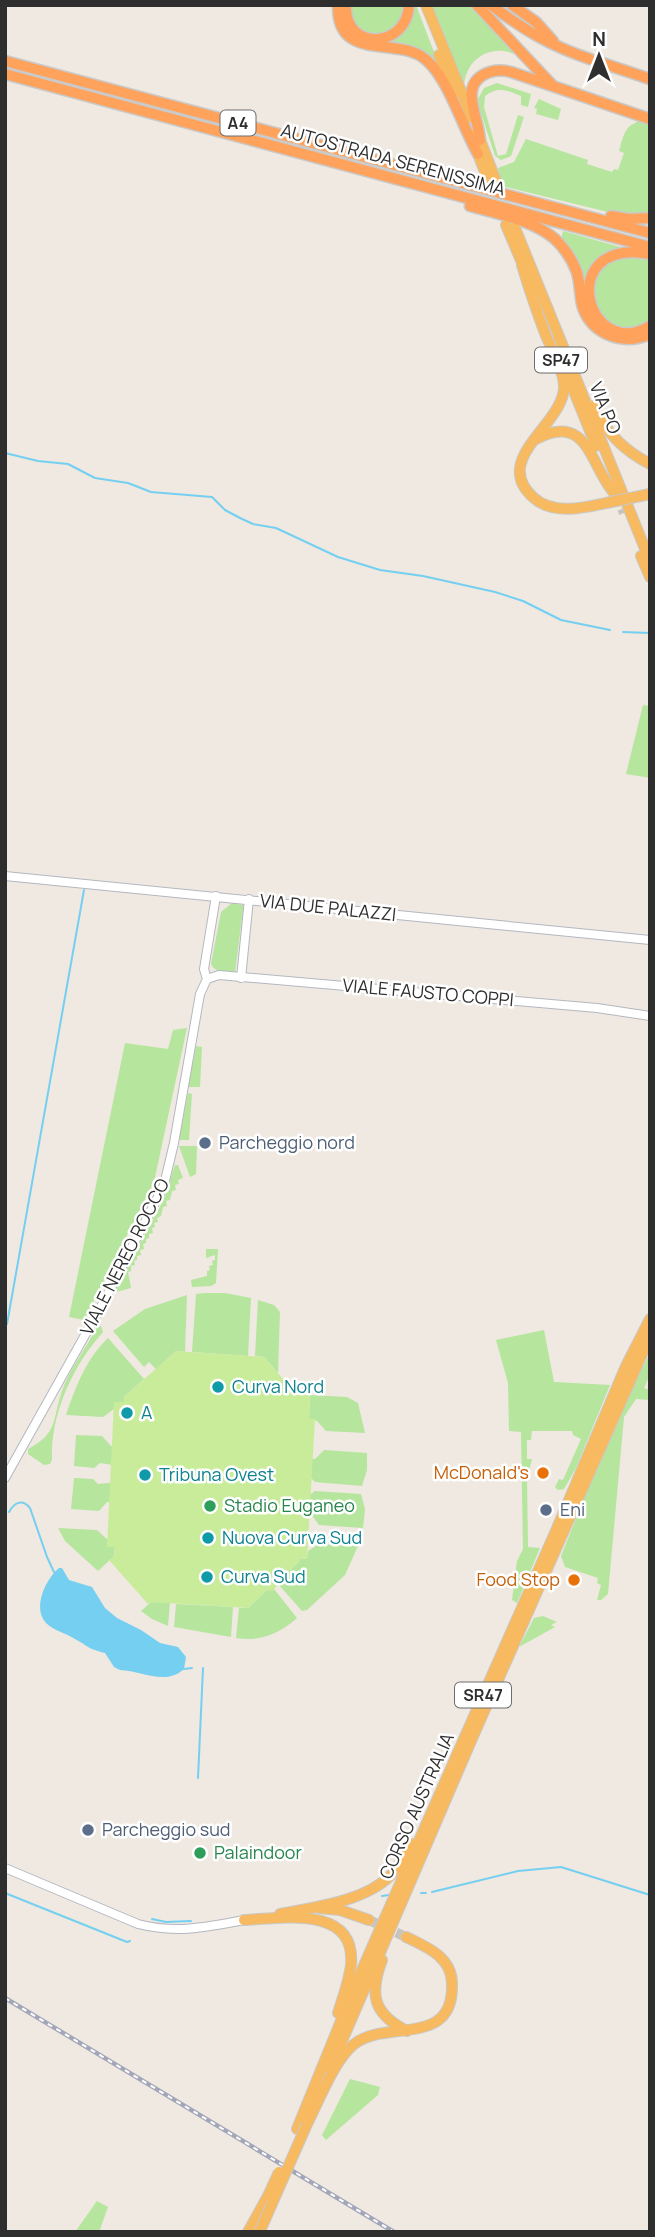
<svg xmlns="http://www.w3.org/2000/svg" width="655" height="2237" font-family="Manrope,sans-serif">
<rect width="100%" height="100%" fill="#efe9e1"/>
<!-- green -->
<g fill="#b6e59e">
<path d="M348 5H406C404 25 392 30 376 37L356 29Z"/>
<polygon points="412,5 416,5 442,73 433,62 377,43 390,40"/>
<path d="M430 5H473L522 58C496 41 466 56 464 86Z"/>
<path d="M497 83 531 94 528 107 521 105V96C507 90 498 86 485 96L484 107 498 156 506 154 518 115 524 117 511 156 501 160 495 156 477 101 484 88Z"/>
<polygon points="539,99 561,109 558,120 536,114 537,109 534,108"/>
<path d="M640 121 650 125V215L616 214 502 186 498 168 514 162 526 139 588 160 587 164 612 172 614 169 618 170 624 153 619 151C623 138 624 125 640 121Z"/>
<path d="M563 231 624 248C601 253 588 264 585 288L561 239Z"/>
<polygon points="616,257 650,258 650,322 626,329 611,325 595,307 592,298 597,271"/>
<polygon points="643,705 650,706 650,778 626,774"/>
<path d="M232 903 243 905V909L235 973C226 972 215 973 211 964L221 912Z"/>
<polygon points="187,1028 154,1182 84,1320 69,1317 125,1043 168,1049 173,1030"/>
<polygon points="196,1046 202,1047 200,1087 188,1087"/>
<polygon points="188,1093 192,1094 189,1140 179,1140"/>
<polygon points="179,1146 197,1146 196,1174 190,1177"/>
<polygon points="175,1165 178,1165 183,1178 178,1180 179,1184 175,1185 176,1190 172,1191 170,1200 166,1201 167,1206 163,1207 161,1216 157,1218 158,1222 154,1223 155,1227 152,1228 153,1233 149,1234 149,1238 146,1239 146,1243 143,1244 144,1249 140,1250 141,1255 137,1256 137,1260 134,1261 135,1265 131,1266 131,1271 128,1272 131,1288 116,1292 114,1291 163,1201"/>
<polygon points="206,1249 218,1249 216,1283 211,1286 192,1287 191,1280 207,1276 207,1271 210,1270 209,1266 213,1265 212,1261 215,1260 215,1255 206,1258"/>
<polygon points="205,1293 225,1293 251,1298 248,1356 192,1352 196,1294"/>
<polygon points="187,1295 185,1352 176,1351 156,1369 149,1362 144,1367 113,1331 145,1309"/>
<polygon points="258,1300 274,1305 280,1312 278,1373 264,1357 255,1356"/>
<path d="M101 1326 103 1332C73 1365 50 1415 52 1460L50 1464 44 1465 28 1454V1449C59 1433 52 1419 62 1391 69 1370 87 1347 97 1327Z"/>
<polygon points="544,1330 554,1382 610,1385 576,1468 564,1489 558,1490 555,1487 559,1479 563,1480 581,1439 573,1435 572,1431 532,1431 531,1440 527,1440 527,1459 532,1459 527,1479 528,1547 540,1548 517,1603 512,1600 517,1561 523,1549 521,1432 509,1431 508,1383 496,1340"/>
<path d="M108 1338 144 1379 124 1397V1402H114V1409L103 1417 66 1415C76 1386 86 1359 108 1338Z"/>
<polygon points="650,1353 650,1375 644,1388 650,1390 650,1400 636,1399 624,1417 608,1594 601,1600 597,1600 601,1585 597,1583 598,1578 565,1567 561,1556 616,1419"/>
<polygon points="310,1395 347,1397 358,1403 365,1433 326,1431 317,1421 309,1419"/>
<polygon points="76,1435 102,1436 111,1446 121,1447 120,1466 100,1463 94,1468 74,1466"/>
<polygon points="324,1450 367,1453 367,1470 362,1486 315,1482 311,1478 306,1458 315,1459"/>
<polygon points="74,1478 93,1479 98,1484 118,1482 117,1502 107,1502 99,1511 71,1509"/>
<polygon points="315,1491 361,1494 365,1509 363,1528 319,1525 311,1514 302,1513 303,1494 311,1494"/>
<polygon points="58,1528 97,1530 108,1540 107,1546 115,1547 114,1556 98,1571 65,1541"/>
<polygon points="319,1544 358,1546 345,1575 307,1610 302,1611 279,1585 281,1578 299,1562 299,1558 307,1559 308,1551"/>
<path d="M274 1589 297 1618C279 1634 259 1642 236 1638L239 1608H248L267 1590Z"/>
<polygon points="151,1602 170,1603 168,1626 152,1619 141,1611"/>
<polygon points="176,1604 233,1607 231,1637 174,1627"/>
<polygon points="543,1616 557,1622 551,1625 555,1627 519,1647 534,1618"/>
<polygon points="350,2079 380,2087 378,2095 326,2140 322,2135"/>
<polygon points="97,2201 108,2207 99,2232 75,2232"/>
</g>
<!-- pitch -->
<polygon fill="#c9ec9a" points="176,1351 264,1357 295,1393 310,1395 309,1419 315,1419 307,1559 300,1558 299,1562 281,1578 281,1582 272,1591 267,1590 248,1608 151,1602 148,1604 109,1560 114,1556 115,1547 107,1547 114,1402 124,1402 124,1397"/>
<!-- water -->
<path fill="#75cff0" d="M59 1568H62L69 1580 92 1587 105 1608 117 1618 141 1630 160 1643 178 1647 186 1657 184 1669C166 1686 142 1671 120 1670L114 1667 105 1653C88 1649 88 1646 75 1639 66 1633 54 1631 46 1623 32 1607 46 1579 59 1568Z"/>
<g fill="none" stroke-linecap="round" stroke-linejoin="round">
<!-- stream -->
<g stroke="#75cff0" stroke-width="2">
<polyline points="5,453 38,461 68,464 95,478 128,483 151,492 212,497 225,510 240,518 253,524 276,528 338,557 380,570 423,576 495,592 523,601 561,620 610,630"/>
<polyline points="623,632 650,633"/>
<polyline points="7,1324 84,890"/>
<path d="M9 1512C14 1503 22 1498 30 1508L47 1557 54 1572"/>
<polyline points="184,1669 192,1668"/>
<polyline points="198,1778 203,1668"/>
<polyline points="432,1892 518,1871 561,1867 650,1895"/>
<polyline points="5,1893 127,1942 130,1941"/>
<polyline points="421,1893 426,1893"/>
<polyline points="382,1896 389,1895"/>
<polyline points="152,1919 166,1922 191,1921"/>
</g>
<!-- trunk-tunnel -->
<g stroke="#c8c4bd" stroke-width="10" stroke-dasharray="10 5" stroke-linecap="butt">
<polyline points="616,495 624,513"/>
<polyline points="369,1920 406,1937"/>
</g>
<defs>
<g id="tertiary">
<polyline points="5,876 650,940"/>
<polyline points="241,978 249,899"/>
<polyline points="207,979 219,975 597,1008 650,1016"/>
<polyline points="5,1478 103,1303 164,1185 174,1143 200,994 207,979 204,969 216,896"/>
<path d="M5 1868 138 1924C177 1934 206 1927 244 1920"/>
</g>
<g id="trunk">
<polyline points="426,5 472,118"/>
<polyline points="439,55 454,93"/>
<polyline points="477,132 498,186"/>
<polyline points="476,149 489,182"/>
<polyline points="506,225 525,270"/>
<polyline points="515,228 650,561"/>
<path d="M522 265C529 289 537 312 546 336 553 351 563 369 564 386 565 424 489 459 534 498 553 515 583 508 606 503"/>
<polyline points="565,369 596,446"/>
<path d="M593 406C606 432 623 450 650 464"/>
<path d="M536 439C590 410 591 471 616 495"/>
<polyline points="641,556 650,577"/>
<polyline points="319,1908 340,1910 369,1920"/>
<path d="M280 1914C315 1907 363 1902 390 1876 399 1867 405 1855 412 1844"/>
<path d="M244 1920C282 1918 356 1905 351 1965 349 1981 343 1997 338 2013"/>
<path d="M382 1960C369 1994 373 2014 407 2031"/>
<polyline points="330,2069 471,1741 650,1336"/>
<path d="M307 2124C319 2101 334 2061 353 2045 385 2018 454 2049 452 1984 452 1957 427 1947 406 1937"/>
<polyline points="297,2129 358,1979 558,1526 626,1366 650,1319"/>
<polyline points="248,2232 268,2196"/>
</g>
<g id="motorway">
<path d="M338 5C337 60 390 38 421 56 447 72 462 127 478 154"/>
<path d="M346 5C344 52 407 49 409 5"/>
<polyline points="477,5 552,85"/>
<path d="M491 5C524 30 551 46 590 59"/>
<polyline points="512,5 536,22 553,41"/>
<polyline points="5,61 650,233"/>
<polyline points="602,63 650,79"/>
<polyline points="5,74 650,247"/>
<path d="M480 140C479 126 473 113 472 100 468 76 492 67 511 72L650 119"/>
<path d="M470 206C498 214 533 220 555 239 564 248 572 259 576 270 581 282 579 296 583 308 593 335 624 346 650 334"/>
<polyline points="611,216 629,219 650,218"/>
<path d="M650 254C553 237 586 364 650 326"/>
</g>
</defs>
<!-- tertiary casing -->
<use href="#tertiary" stroke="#b4b7c1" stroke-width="10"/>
<!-- trunk casing -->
<use href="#trunk" stroke="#c9c9c9" stroke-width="12"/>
<!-- motorway casing -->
<use href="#motorway" stroke="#c9c9c9" stroke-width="13"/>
<!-- tertiary -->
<use href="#tertiary" stroke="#fff" stroke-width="8"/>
<!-- trunk -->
<use href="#trunk" stroke="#f8ba60" stroke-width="10"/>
<!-- motorway -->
<use href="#motorway" stroke="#ffa35c" stroke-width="10"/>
<defs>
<polyline id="rail" points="5,1998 394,2232"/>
</defs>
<!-- rail casing -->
<use href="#rail" stroke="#a3a6b8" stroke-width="4.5"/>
<!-- rail -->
<use href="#rail" stroke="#fff" stroke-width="2" stroke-dasharray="5" stroke-linecap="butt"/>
<defs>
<g id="trunk-bridge">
<polyline points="606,503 650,494"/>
<polyline points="268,2196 279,2172"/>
<polyline points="260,2231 307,2124"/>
</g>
</defs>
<!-- trunk-bridge casing -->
<use href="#trunk-bridge" stroke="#c9c9c9" stroke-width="12" stroke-linecap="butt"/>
<!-- trunk-bridge -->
<use href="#trunk-bridge" stroke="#f8ba60" stroke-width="10"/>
</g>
<!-- markers -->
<g fill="#5c6f8a" stroke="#fff" stroke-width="2.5">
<circle cx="205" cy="1143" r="7"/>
<circle cx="546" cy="1510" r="7"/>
<circle cx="88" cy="1830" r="7"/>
</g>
<g fill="#0f9aa8" stroke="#fff" stroke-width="2.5">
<circle cx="218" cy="1387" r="7"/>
<circle cx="127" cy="1413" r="7"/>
<circle cx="145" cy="1475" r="7"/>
<circle cx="208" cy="1538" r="7"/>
<circle cx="207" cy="1577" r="7"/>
</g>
<g fill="#e8710a" stroke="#fff" stroke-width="2.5">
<circle cx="543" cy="1473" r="7"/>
<circle cx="574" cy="1580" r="7"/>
</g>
<g fill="#2e9e5b" stroke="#fff" stroke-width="2.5">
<circle cx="210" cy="1506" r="7"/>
<circle cx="200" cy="1853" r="7"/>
</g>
<g text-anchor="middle" stroke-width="5" stroke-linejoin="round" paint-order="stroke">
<!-- shield labels -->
<g fill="#fff" stroke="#6d6d6d" stroke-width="2">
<rect x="220.5" y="110.5" width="35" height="25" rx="5"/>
<rect x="535" y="347.5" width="52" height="25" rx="5"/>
<rect x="455" y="1682.5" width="56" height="25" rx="5"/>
</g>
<g font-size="16" font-weight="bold" fill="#2e2e2e">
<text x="238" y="129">A4</text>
<text x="561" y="366">SP47</text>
<text x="483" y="1701">SR47</text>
</g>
<!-- street labels -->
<g font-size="18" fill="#2e2e2e" stroke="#fff">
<text transform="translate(393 160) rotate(15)" y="6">AUTOSTRADA SERENISSIMA</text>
<text transform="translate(605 408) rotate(68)" y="6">VIA PO</text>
<text transform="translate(328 908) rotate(6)" y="6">VIA DUE PALAZZI</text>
<text transform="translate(428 993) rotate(5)" y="6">VIALE FAUSTO COPPI</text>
<text transform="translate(125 1257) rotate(-63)" y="6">VIALE NEREO ROCCO</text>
<text transform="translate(417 1806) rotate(-66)" y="6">CORSO AUSTRALIA</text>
</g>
<!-- service labels -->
<g font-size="18" fill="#4e5e75" stroke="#fff" text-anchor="start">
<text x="219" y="1149">Parcheggio nord</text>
<text x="560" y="1516">Eni</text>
<text x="102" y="1836">Parcheggio sud</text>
</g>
<!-- culture labels -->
<g font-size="18" fill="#0d838f" stroke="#fff" text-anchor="start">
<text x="232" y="1393">Curva Nord</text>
<text x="141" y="1419">A</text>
<text x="159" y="1481">Tribuna Ovest</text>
<text x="222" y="1544">Nuova Curva Sud</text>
<text x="221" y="1583">Curva Sud</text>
</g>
<!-- food labels -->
<g font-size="18" fill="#c56008" stroke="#fff" text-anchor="end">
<text x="529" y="1479">McDonald's</text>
<text x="560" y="1586">Food Stop</text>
</g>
<!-- leisure labels -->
<g font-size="18" fill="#27864d" stroke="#fff" text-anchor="start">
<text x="224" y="1512">Stadio Euganeo</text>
<text x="214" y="1859">Palaindoor</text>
</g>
</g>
<!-- border -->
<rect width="655" height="2237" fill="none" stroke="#2e2e2e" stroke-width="14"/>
<!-- north arrow -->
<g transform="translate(599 56)" stroke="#ffffff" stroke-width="5" paint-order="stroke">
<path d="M0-5L12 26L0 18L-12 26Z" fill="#2e2e2e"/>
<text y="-10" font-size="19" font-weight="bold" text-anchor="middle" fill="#2e2e2e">N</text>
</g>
</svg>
